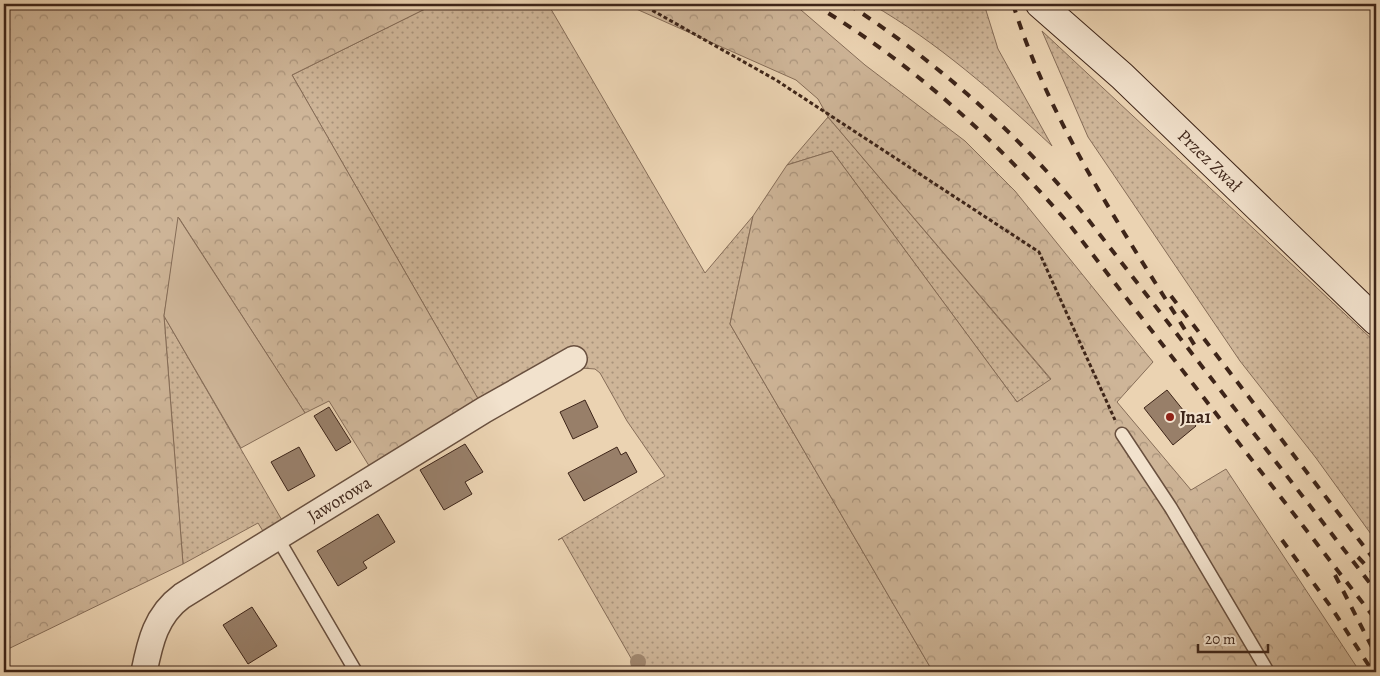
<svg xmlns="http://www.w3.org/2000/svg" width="1380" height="676" font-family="Alegreya,serif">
<defs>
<pattern id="grass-dots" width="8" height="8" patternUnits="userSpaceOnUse" patternTransform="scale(1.25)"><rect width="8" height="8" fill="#ceb598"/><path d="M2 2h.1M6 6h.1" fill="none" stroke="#a9937b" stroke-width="1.8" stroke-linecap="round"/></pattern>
<pattern id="forest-crowns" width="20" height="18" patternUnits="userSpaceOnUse" patternTransform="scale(1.25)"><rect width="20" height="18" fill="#ceb598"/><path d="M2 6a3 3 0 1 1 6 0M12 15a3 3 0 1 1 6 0" fill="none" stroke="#a9937b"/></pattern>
</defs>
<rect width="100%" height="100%" fill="#ebd3b2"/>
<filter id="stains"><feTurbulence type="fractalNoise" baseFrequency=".004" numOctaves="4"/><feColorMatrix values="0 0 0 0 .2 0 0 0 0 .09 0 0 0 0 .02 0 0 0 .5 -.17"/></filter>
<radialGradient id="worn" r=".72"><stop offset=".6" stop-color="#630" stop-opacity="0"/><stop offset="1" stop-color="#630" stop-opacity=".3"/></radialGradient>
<!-- grass -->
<g fill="url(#grass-dots)" stroke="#866d58">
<polygon points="435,4 548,4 705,273 753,216 730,324 933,672 639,672 562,538 558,540 665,476 627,421 600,373 595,369 581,368 481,404 292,75"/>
<path d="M871 4H984L998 49 1052 146C996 94 937 42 871 4Z"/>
<polygon points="1042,31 1376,343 1376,541 1316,458 1240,361 1088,137"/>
<polygon points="828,117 1051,380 1017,402 832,151 787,165"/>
<polygon points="164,316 283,522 266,536 258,523 183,564"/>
</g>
<!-- forest -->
<g fill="url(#forest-crowns)" stroke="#866d58">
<polygon points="4,4 435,4 292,75 481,404 371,469 329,401 305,413 179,218 164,316 183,564 4,651"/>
<polygon points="625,4 794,4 865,65 965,141 1015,191 1153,362 1117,402 1191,490 1226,469 1360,672 933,672 730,324 753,216 787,165 832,151 1017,402 1051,379 828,117 818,99 796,80"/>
</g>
<!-- garden -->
<polygon fill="#ceb598" stroke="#866d58" points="178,217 305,413 241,448 164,316"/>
<!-- building -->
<g fill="#987f69" stroke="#3e2519">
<polygon points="1167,390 1196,426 1173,445 1144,408"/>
<polygon points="585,400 598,427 573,439 560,412"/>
<polygon points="329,407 351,442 336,451 314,416"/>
<polygon points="465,444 483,472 465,482 472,494 444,510 420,470"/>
<polygon points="299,447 315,476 288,491 271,462"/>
<polygon points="617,447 621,455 626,452 637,472 584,501 568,473"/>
<polygon points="378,514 395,542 363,562 367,568 338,586 317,551"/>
<polygon points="252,607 277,646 248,664 223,625"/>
</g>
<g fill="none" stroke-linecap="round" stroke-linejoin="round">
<defs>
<g id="lane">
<polyline points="1122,434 1171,508 1268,672"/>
<polyline points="277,537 356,672"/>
</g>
<g id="street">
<path id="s1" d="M144 672C150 642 156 615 182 596L484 410 574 359"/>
</g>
<g id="secondary">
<path id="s2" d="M1040 4 1122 76 1376 321"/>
</g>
</defs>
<!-- lane casing -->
<use href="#lane" stroke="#69503f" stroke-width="15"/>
<!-- street casing -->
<use href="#street" stroke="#69503f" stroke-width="28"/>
<!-- secondary casing -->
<use href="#secondary" stroke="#3e2519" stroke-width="30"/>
<!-- path -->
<polyline stroke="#3e2519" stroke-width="3" stroke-dasharray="4 2.5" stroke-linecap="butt" points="641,4 776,80 1039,252 1115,420"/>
<!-- lane -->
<use href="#lane" stroke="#f2e2cd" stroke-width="12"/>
<!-- street -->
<use href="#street" stroke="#f2e2cd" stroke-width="25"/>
<!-- secondary -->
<use href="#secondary" stroke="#f2e2cd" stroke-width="28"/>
<!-- rail -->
<g stroke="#3e2519" stroke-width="4" stroke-dasharray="9 9" stroke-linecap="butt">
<path d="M813 4C910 61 995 139 1069 224L1376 620"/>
<path d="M848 4C938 63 1019 134 1087 218L1376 591"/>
<path d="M1013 4C1052 129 1128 238 1197 349"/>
<polyline points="1171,296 1376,562"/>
<polyline points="1282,540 1331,607 1373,672"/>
<polyline points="1358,557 1376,576"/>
<polyline points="1335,575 1376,655"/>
</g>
</g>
<!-- trees -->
<circle fill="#a0876f" cx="638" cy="662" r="8"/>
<!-- markers -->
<circle fill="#8f2418" stroke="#f2e2cd" stroke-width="2" cx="1170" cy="417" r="5"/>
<g text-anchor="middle" stroke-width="4" stroke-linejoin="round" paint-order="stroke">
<!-- street labels -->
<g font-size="18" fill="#3e2519" stroke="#f2e2cd">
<text dy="6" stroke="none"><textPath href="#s2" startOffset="231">Przez Zwał</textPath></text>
<text dy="6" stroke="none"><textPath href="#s1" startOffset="272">Jaworowa</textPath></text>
</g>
<!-- poi labels -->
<g font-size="18" font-weight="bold" fill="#3e2519" stroke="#f2e2cd" text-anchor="start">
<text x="1180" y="423">Jna1</text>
</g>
</g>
<!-- margin -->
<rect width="1380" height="676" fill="none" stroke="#ebd3b2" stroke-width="20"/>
<rect x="5" y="5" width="1370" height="666" fill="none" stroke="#3e2519" stroke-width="2.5"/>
<rect x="10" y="10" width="1360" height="656" fill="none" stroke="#3e2519"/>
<!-- scale -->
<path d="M1198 644v8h70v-8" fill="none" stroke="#3e2519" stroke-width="2.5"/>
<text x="1205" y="644" font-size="15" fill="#3e2519" stroke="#f2e2cd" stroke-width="4" paint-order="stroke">20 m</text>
<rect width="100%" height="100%" filter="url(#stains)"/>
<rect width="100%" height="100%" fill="url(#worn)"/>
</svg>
